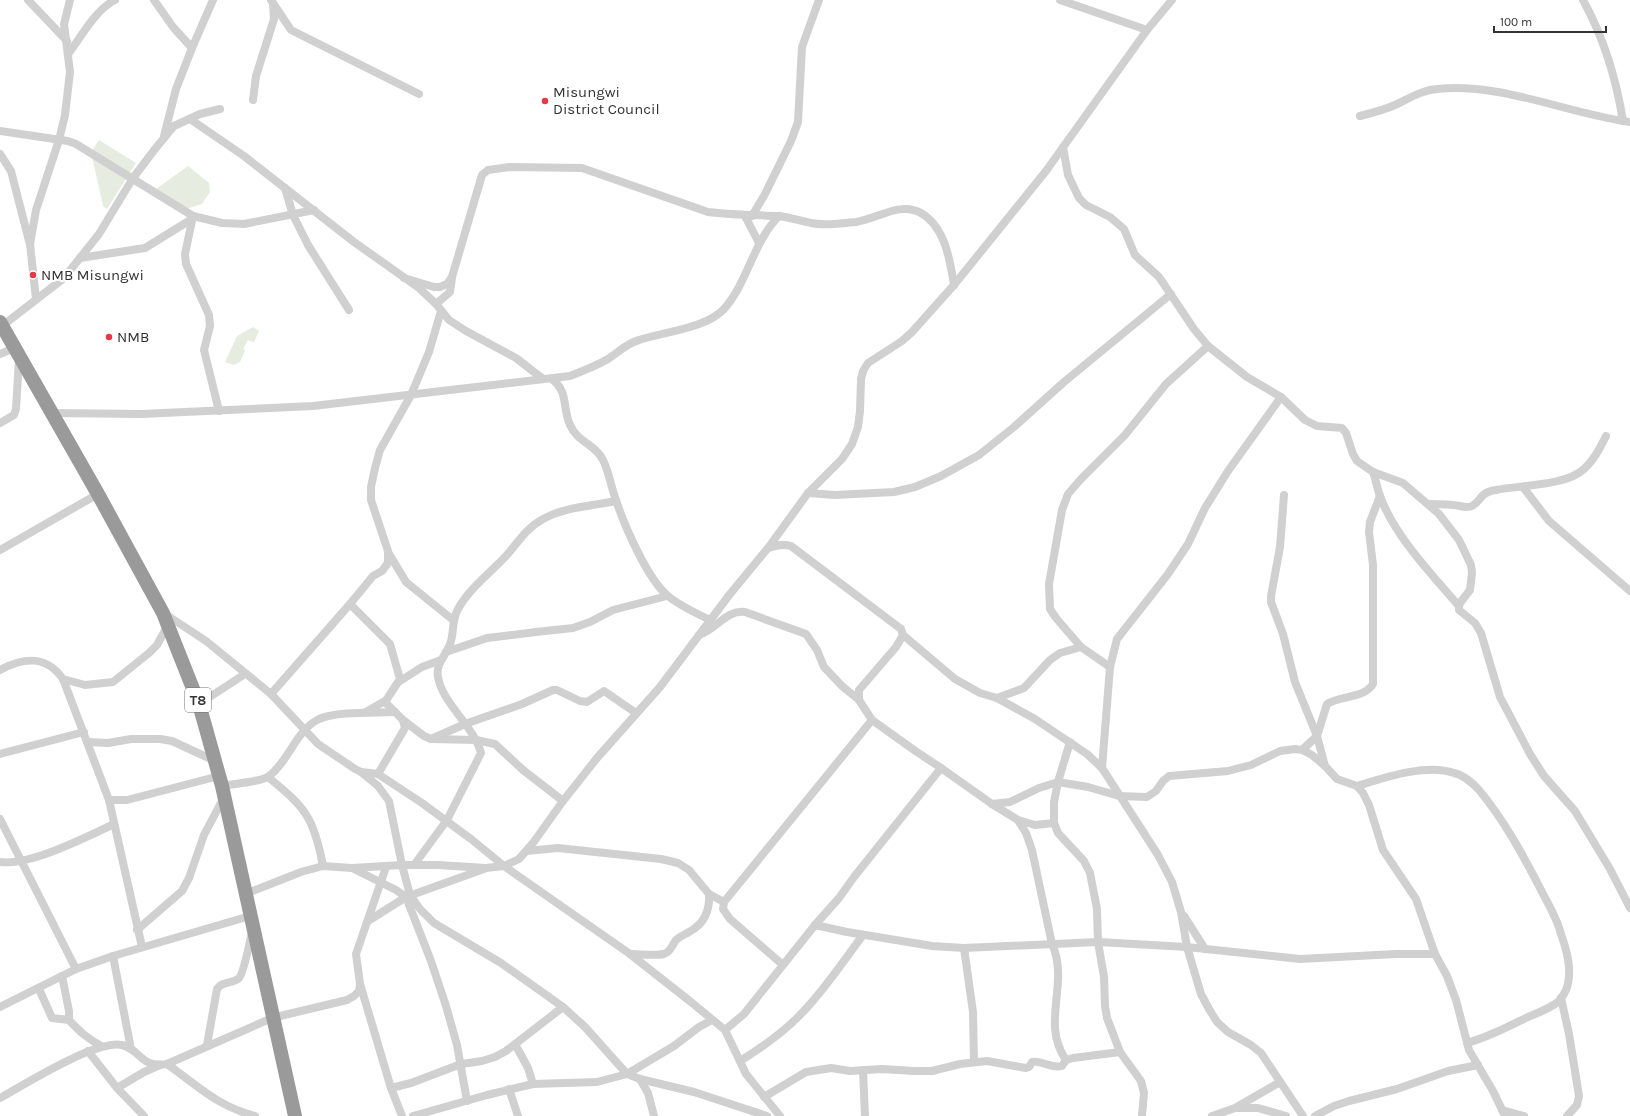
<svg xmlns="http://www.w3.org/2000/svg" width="1630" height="1116" font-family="Karla,sans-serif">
<rect width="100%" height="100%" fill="#fff"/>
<!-- green -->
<g fill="#e6ecdf">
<polygon points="99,140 136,163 107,209 103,206 91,152"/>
<polygon points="188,166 209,183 210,192 202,204 186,209 156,189"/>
<polygon points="253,327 259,331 254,342 248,340 243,349 245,350 240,362 234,365 225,362 237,336"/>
</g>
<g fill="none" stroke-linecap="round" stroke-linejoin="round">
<!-- street -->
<g stroke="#d0d0d0" stroke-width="8">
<polyline points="28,0 67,41"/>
<polyline points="154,0 173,27 192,48"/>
<polyline points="271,0 291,30 419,94"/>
<polyline points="1060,0 1147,30"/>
<path d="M1583 0C1604 38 1616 78 1623 121"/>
<path d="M68 54C82 36 95 10 115 0"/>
<polyline points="253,100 256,76 274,19 273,4"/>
<path d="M1360 116C1372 113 1384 110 1395 105 1408 99 1422 90 1437 89 1500 82 1569 114 1630 122"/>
<polyline points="190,119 244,156 354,242 419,288 436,304 449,320 466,331 516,358 543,379"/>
<polyline points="0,131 68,141 76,144 193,216 222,223 244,224 314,210"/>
<polyline points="164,136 176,89 192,48 213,0"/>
<polyline points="1063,147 1068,175 1079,198 1086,205 1110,217 1124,229 1135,255 1159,277 1194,329 1208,346 1247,377 1281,397 1305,420 1317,426 1342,428 1346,433 1353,454 1357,461 1373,472 1403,483 1439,514 1459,540 1471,565 1472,573 1470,590 1460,603 1459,606 1459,610 1475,623 1481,633 1500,697 1530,754 1544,776 1575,811 1610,869 1630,908"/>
<polyline points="0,154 11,171 29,241"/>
<polyline points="285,188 293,215 308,245 349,310"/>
<polyline points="193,216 185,254 186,264 209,315 210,326 204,350 219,411"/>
<polyline points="745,216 759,243"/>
<polyline points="752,216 765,194 791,141 798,122 802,47 819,0"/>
<polyline points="80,258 145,248 192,219"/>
<path d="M404 278 434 287H440L447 284 452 277 482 175 488 170 510 167 582 168 708 212C732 215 755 215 778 216 789 217 800 221 811 223 825 226 842 223 856 222 877 219 900 201 921 213 945 227 950 260 954 285"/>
<polyline points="36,299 30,244 36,210 59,140 65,115 70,72 64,24 70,0"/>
<polyline points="436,304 450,292 452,278"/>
<polyline points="2,326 64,278 99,234 133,178 155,149 174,126 200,114 220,109"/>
<polyline points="0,354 14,348"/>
<path d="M552 379C569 392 562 408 570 425 578 443 595 444 603 460 609 472 611 487 616 500 624 525 648 580 668 596 680 606 696 613 710 620"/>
<path d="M51 413 141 414 313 406 570 376C583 371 596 366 608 359 619 352 627 343 639 340 663 332 707 328 724 309 748 282 753 242 779 216"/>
<polyline points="0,423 14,415 16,409 19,359"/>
<path d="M1373 472C1376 480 1377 488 1380 496 1394 535 1432 575 1459 606"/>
<polyline points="1523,487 1549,521 1630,591"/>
<polyline points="808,493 835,495 894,492 915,487 941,476 979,455 1014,427 1064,382 1171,294"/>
<polyline points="1284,495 1280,547 1271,596 1271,602 1283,634 1295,682 1317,736 1325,766"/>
<path d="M1429 504C1439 504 1450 504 1460 506 1464 507 1468 508 1472 506 1482 501 1478 493 1496 490 1520 485 1566 486 1584 469 1594 460 1600 448 1606 436"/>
<path d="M768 548C775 546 783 543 791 546L901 629 903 635 896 647 859 690V700L872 720 914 750 941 768 992 804 1018 820 1026 833 1032 850 1052 944C1070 983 1040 1023 1066 1060"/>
<polyline points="0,550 98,494"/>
<polyline points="388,552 406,582 453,620"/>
<polyline points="350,604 390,644 400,679 385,702 403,720 405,728 378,774"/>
<polyline points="165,614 206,641 271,694 318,744 355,769 361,772 378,774 422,803 471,839 504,866 630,954 691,1002 725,1030 746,1074 780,1116"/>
<path d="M699 635C718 628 726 610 745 612L806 634 817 650 824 667 842 686 859 700"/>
<polyline points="903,635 955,679 980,693 997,698 1035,719 1087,754 1102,768 1158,855 1172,882 1181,912 1187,947 1201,994 1209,1009 1217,1022 1228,1032 1251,1045 1261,1053 1303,1116"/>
<polyline points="446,652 487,638 536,632 573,628 590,622 613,610 667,596"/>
<polyline points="1110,667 1081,647 1056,618 1050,609 1049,584 1062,510 1068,494 1081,479 1125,435 1166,384 1208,346"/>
<path d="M0 670C24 657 46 655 63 679L109 800 142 947"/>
<polyline points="63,679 85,685 113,682 149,653 157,645 168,625"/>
<polyline points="400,681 422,667 441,660"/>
<polyline points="271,694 350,604 373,576 382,571 388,563 388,551 371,500 371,487 375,468 380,450 411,395 429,352 441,311"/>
<polyline points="997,698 1024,688 1050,660 1060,653 1081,647"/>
<polyline points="199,704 245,674"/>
<polyline points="366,712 385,701"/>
<polyline points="403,720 424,736 431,739 476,740 495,744 523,770 563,801"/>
<polyline points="431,739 465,724 522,704 553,690 557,690 580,701 587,702 604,691 636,713"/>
<polyline points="88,742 108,743 131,739 160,739 172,741 215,761"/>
<polyline points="1070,742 1058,782 1054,802 1054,823 1058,833 1084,861 1090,873 1097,909 1098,942 1104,977 1105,1006 1107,1018 1120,1052 1141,1081 1144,1093 1142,1116"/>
<path d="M1302 750 1317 736 1327 704C1340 695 1364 699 1373 684V565L1369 532 1370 522 1380 496"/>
<polyline points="0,754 84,732"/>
<polyline points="1102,768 1110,667 1117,639 1168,574 1188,544 1205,508 1228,471 1281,397"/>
<polyline points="361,772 378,786 389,801 402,865 410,895 420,909 434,923 501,963 563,1007 585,1027 627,1074 640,1079 694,1092 767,1116"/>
<path d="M268 777C306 808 314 818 323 866"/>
<path d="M222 786C232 784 262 782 269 776 289 761 296 730 319 719 337 711 374 713 395 712"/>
<path d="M1357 786C1383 778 1427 763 1454 773 1463 775 1473 783 1479 790 1504 820 1523 855 1541 890 1548 904 1557 918 1561 934 1567 951 1573 972 1566 990 1564 994 1561 999 1558 1002 1549 1009 1537 1013 1528 1017 1507 1027 1489 1037 1467 1043"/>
<polyline points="109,800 127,800 219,776"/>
<polyline points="992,804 1010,802 1039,788 1058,782 1088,787 1119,796 1147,797 1156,791 1163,781 1169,776 1228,771 1251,765 1280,751 1295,749 1302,750 1312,755 1325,766 1337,779 1357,786 1363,793 1369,805 1383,850 1416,899 1435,954 1447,976 1456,1000 1469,1050 1493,1091 1505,1116"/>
<polyline points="0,819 76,969"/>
<polyline points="1018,820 1035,825 1054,823"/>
<polyline points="527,851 558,848 661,859 678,863 689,870 709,894 724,902"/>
<path d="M0 862C30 866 86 837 114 824"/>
<path d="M414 865 447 820 481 753C474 726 442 703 438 677 435 663 448 654 451 641 454 630 452 619 458 609 469 589 489 574 505 557 517 544 526 528 543 519 564 507 592 506 616 501"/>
<polyline points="354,869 396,890 406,897 431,961 446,1006 457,1045 467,1101"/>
<polyline points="245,894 301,872 323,866 352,868 402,865 438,865 486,868 504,866 519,859 533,843 563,801 597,758 660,687 730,594 768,548 808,493 842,459 852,444 858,427 860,411 861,379 863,371 868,363 902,341 912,332 954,285 1046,171 1147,30 1172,0"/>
<polyline points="1184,916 1205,949"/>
<polyline points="368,921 406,897 484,869"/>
<polyline points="815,925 847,932 932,946 964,948 1098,942 1187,947 1300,959 1396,954 1435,954"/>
<polyline points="137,930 182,891 189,878 204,835 224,797"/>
<polyline points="964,948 973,1012 974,1062"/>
<path d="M630 954C640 954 655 956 664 954 671 952 672 945 676 940 680 936 684 935 689 932 704 924 710 910 709 894"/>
<polyline points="113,956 131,1049"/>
<polyline points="783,965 730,919 723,909 724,902 872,720"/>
<polyline points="62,976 69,1011 69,1020"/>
<polyline points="360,984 391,1088 402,1116"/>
<path d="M39 989 52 1018 69 1020C80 1032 87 1038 101 1046"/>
<polyline points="1561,998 1569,1034 1579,1096 1577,1105 1567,1116"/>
<polyline points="0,1007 76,969 113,956 250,916"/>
<polyline points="725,1030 744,1014 815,925 839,898 854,877 941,768"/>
<polyline points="515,1044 528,1068 533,1084"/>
<path d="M207 1045 217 989C222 981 233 984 239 978 244 973 250 940 252 932"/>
<polyline points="88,1051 117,1088 144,1116"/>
<path d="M740 1061C761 1048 780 1035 797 1018 822 993 842 963 863 935"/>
<path d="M167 1064C198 1086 217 1106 255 1116"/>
<polyline points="863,1070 865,1116"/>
<polyline points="640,1079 648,1093 654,1116"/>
<polyline points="117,1088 144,1072 160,1065"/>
<polyline points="391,1088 411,1083 461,1064 482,1061 495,1057 506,1051 563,1007"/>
<polyline points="509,1089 518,1116"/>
<path d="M764 1097 806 1072 831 1068 850 1071 882 1069 914 1071H932L960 1064 987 1061 1026 1068 1029 1067 1032 1062C1043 1060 1051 1069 1062 1066L1066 1060 1073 1058 1120 1052"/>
<path d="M0 1098C25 1084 95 1040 122 1045 142 1050 139 1068 167 1064L272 1018 347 1000 354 996 359 991 360 984 356 954 386 867"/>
<polyline points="1238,1108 1258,1108 1286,1116"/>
<polyline points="1502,1110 1524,1116"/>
<polyline points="413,1116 487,1095 533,1084 597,1082 627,1074 674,1046 699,1027 712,1020"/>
<polyline points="1212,1116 1235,1108 1280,1082"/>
<polyline points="1315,1116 1334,1106 1349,1101 1397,1089 1448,1071 1478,1065"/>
</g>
<!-- highway -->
<polyline stroke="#9a9a9a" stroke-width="14" points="0,322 98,494 163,613 199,704 222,786 295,1116"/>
</g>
<!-- markers -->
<g fill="#e63946" stroke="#fff" stroke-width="1.5">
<circle cx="545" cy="101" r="4"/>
<circle cx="33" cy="275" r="4"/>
<circle cx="109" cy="337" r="4"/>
</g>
<g text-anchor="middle" stroke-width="4" stroke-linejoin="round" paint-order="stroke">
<!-- shield labels -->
<rect fill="#fff" stroke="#707070" stroke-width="1" x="185" y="688" width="26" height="24" rx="3"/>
<g font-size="14" font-weight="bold" fill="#333">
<text x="198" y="705">T8</text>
</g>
<!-- poi labels -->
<g font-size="15" fill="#333" stroke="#fff" text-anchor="start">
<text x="553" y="97">Misungwi<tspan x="553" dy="17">District Council</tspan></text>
<text x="41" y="280">NMB Misungwi</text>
<text x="117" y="342">NMB</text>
</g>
</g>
<!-- scale -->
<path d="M1494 26v6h112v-6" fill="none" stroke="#333333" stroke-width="2"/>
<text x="1500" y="26" font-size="12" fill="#333333" stroke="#ffffff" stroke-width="3" paint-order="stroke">100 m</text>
</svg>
